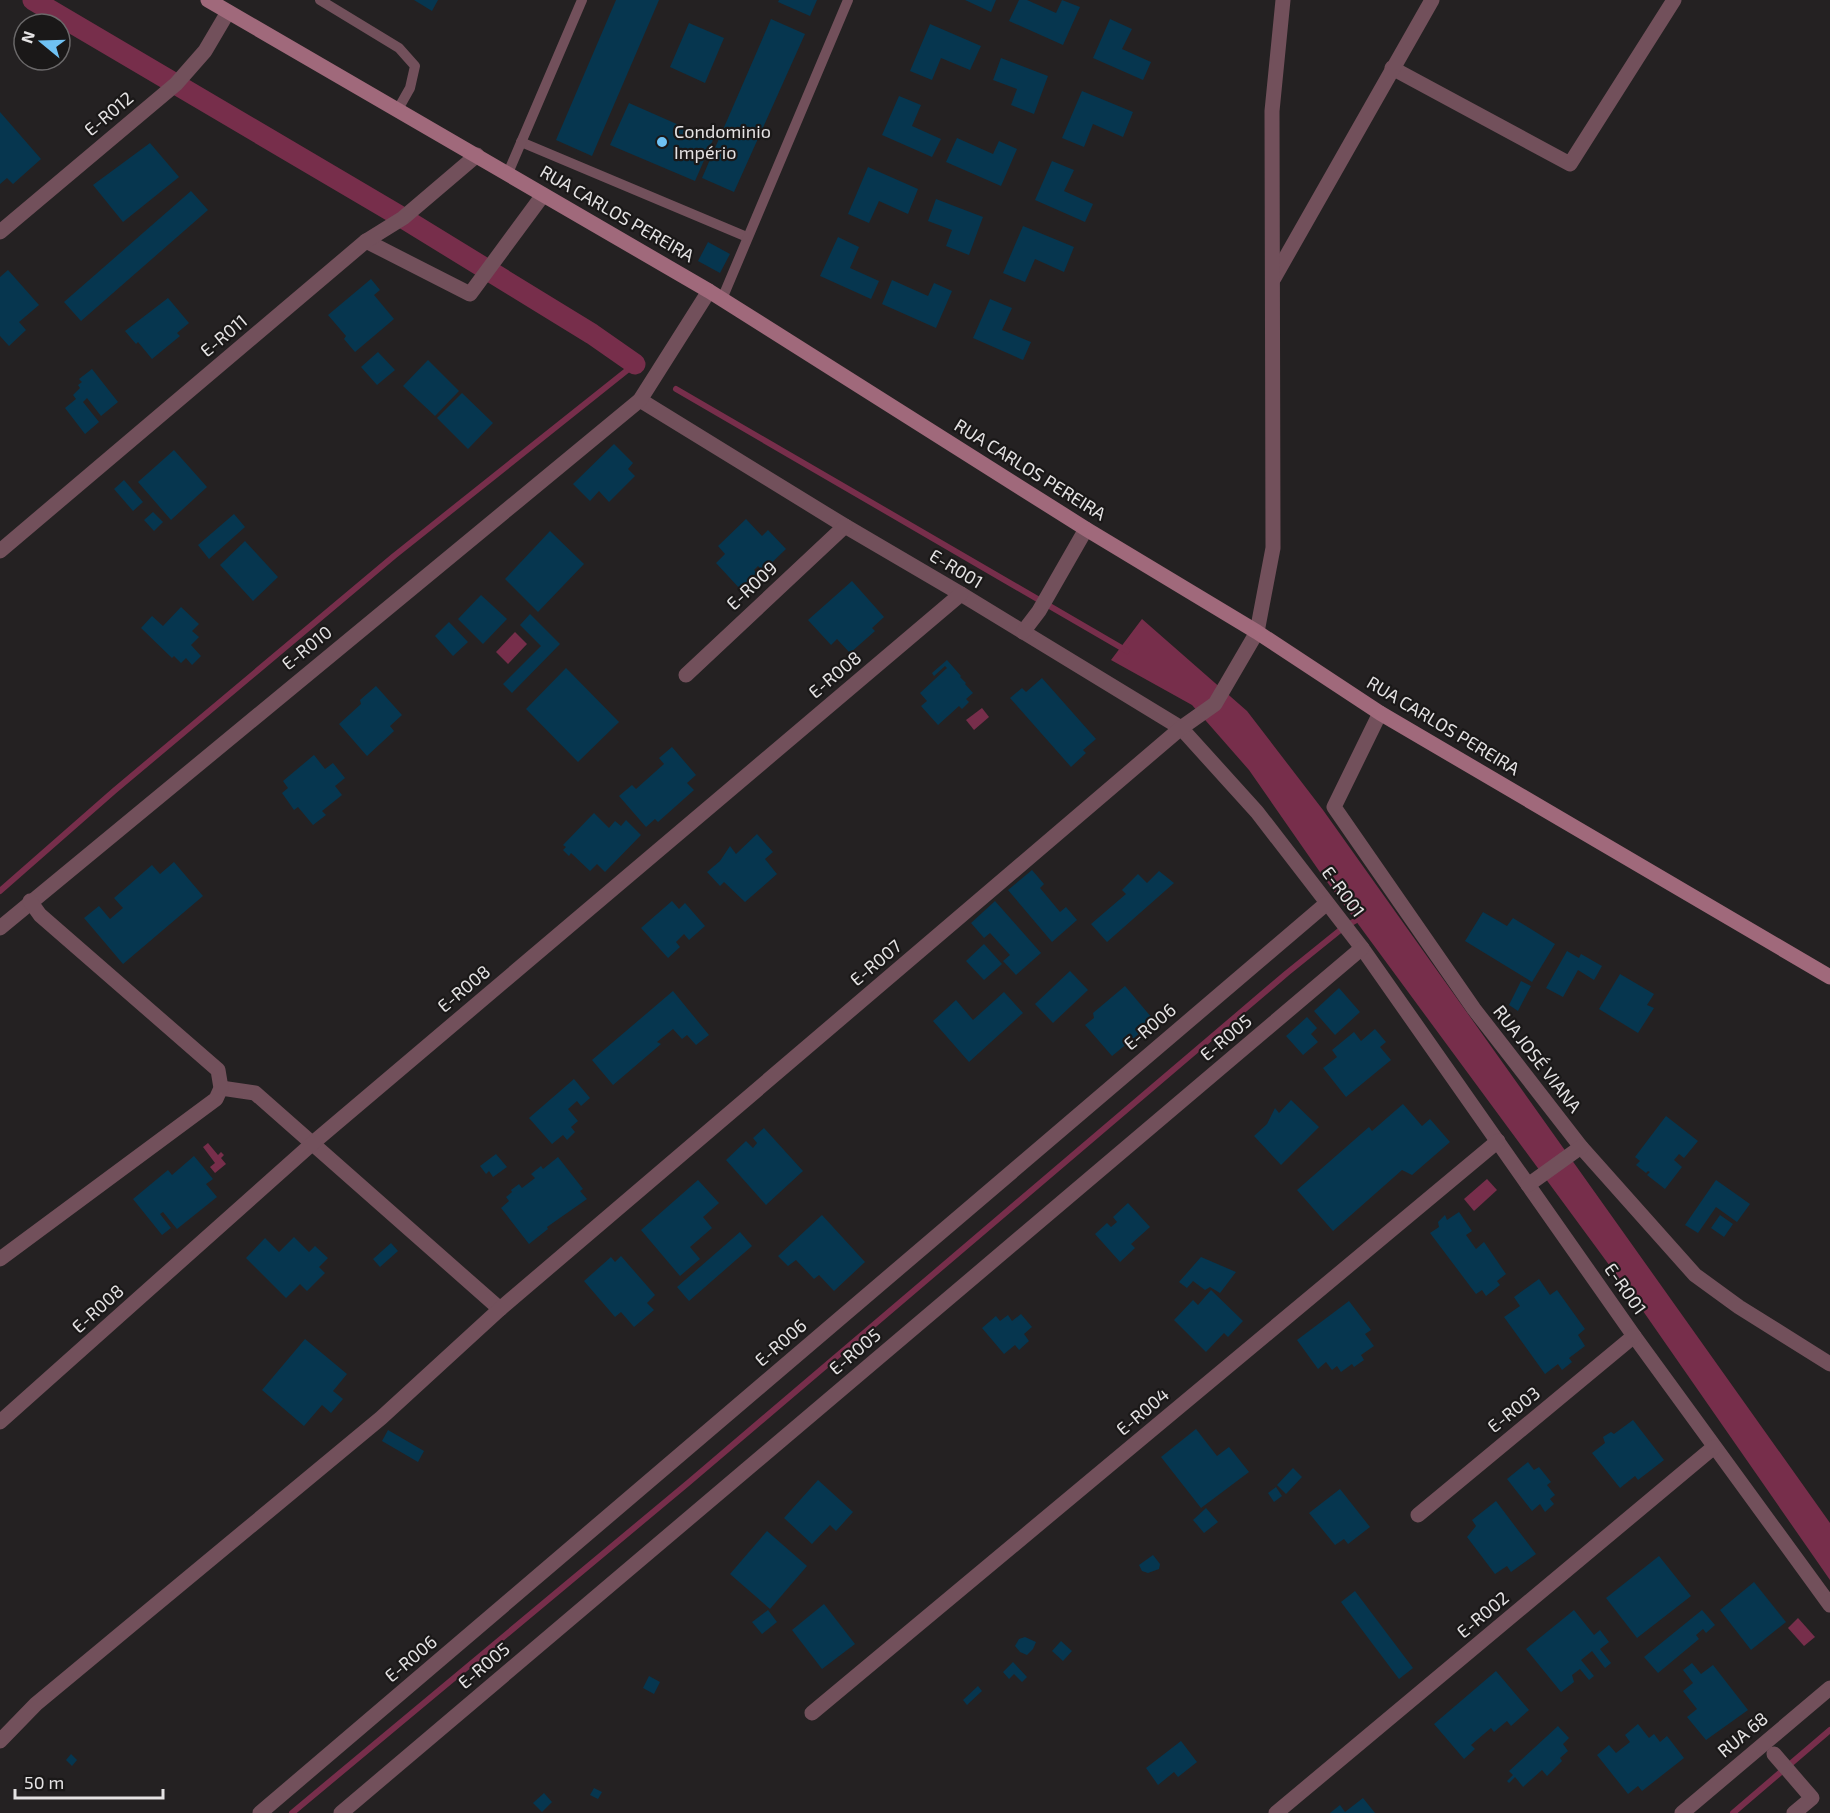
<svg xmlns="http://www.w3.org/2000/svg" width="1830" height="1813" font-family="'Exo 2',sans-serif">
<rect width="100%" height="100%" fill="#242122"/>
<!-- water -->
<g fill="#772e4b">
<polygon points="1142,619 1247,711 1323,810 1830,1523 1830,1580 1643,1311 1322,875 1249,770 1192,705 1111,660"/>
<polygon points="515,632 527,644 508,664 496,652"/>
<polygon points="982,708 989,717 974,730 966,720"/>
<polygon points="208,1143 218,1155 221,1152 224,1155 221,1158 226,1164 215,1173 210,1167 215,1163 203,1147"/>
<polygon points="1487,1179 1497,1190 1474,1211 1464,1199"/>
<polygon points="1798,1618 1815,1637 1804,1646 1788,1628"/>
</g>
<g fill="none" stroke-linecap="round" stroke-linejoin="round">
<!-- stream -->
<g stroke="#772e4b" stroke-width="6">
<polyline points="676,389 1127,651"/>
<polyline points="0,891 114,791 394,556 635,364"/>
<polyline points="292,1813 688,1483 1287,973 1344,927 1362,917"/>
<polyline points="1733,1813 1830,1730"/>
</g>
<!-- canal -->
<polyline stroke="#772e4b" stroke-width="21" points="33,0 403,218 592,334 635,364"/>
</g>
<!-- building -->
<g fill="#06364f">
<polygon points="414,0 438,0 432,11"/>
<polygon points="616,0 659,0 592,156 556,140"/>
<polygon points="779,0 817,0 810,16 778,2"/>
<polygon points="965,0 996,0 991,12"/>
<polygon points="1019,0 1027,0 1056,13 1062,0 1080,7 1063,45 1009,21"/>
<polygon points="771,19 805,34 734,192 702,178"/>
<polygon points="1110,19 1132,29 1122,49 1151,62 1143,80 1093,58"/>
<polygon points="689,23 724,38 705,83 670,67"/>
<polygon points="930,24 981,46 970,70 941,58 932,80 910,71"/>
<polygon points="1001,58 1048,76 1034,114 1011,105 1017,89 993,80"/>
<polygon points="1082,91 1133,112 1123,137 1093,124 1084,147 1062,138"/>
<polygon points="899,96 921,105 912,126 941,139 932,157 882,135"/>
<polygon points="629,103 713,140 695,181 610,145"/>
<polygon points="0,112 41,159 13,184 7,178 0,184"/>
<polygon points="957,138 993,154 999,141 1017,149 1001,186 946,162"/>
<polygon points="150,143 179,177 123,222 93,185"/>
<polygon points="1052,161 1074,170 1064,191 1093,204 1085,222 1035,200"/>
<polygon points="868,167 918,189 908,214 879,201 869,223 848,214"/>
<polygon points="191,191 208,210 81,321 64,302"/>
<polygon points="936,199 983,217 969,255 946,246 952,230 928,221"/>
<polygon points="1023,226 1074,247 1064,272 1035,259 1025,282 1003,273"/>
<polygon points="838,237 859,247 850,268 879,281 871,299 820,276"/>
<polygon points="708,242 730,254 720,273 698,261"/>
<polygon points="8,270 39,305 19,322 26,330 9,346 0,336 0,277"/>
<polygon points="371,279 380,290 374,295 394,319 355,352 344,339 346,336 328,315"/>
<polygon points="892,280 928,296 934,283 952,291 936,328 882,304"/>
<polygon points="168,298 189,323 177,333 180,336 152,359 138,342 136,344 125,331"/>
<polygon points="990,299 1012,308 1002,330 1031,342 1023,360 973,338"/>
<polygon points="378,352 395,370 377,385 361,367"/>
<polygon points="428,360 459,391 435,416 403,386"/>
<polygon points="92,369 118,402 101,416 87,398 83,402 99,422 85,434 65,408 76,399 73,395 80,388 78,385 82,382 79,379"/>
<polygon points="462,393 493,423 468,449 437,418"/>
<polygon points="614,444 633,463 628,469 635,476 609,502 599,491 590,501 573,484"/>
<polygon points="174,450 207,487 171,520 138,482"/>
<polygon points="124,480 143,502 133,511 114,489"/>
<polygon points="153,512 163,522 154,531 144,520"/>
<polygon points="234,514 245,527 209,559 198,545"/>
<polygon points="746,519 762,536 768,530 786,549 763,571 758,566 754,570 758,574 741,590 716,563 725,554 718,546"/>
<polygon points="550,531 584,564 538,612 505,579"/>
<polygon points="245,541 278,577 253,601 220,565"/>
<polygon points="852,581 884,617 872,628 875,631 850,653 837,639 831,645 808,620"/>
<polygon points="481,595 507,619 483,644 458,619"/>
<polygon points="181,607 199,624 192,631 199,637 191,645 201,656 192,665 186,658 181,663 174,656 172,658 141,628 152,616 163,626"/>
<polygon points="530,614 560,644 512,693 503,684 541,646 520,625"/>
<polygon points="449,622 468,642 453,656 435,636"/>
<polygon points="947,660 961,676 960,677 966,683 965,684 973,693 966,699 969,702 962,709 959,706 938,725 921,706 927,701 920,693 947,668 945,666 934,676 932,673"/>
<polygon points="566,668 619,722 578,762 526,709"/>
<polygon points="1042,678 1096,739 1083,750 1086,753 1071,767 1010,698 1022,688 1026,692"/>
<polygon points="376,686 402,715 390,726 394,731 367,756 339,724 361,704 360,700"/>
<polygon points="672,747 696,775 687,783 694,790 658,822 655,819 646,827 619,796 632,785 636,789 664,764 659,758"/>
<polygon points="314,755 325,769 333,763 345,778 335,786 342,795 322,811 326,815 313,825 298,807 294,810 282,793 288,788 283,781"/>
<polygon points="594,813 609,828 615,821 621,826 626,820 641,835 605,872 597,864 590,871 571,853 569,856 563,850 566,847 563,845"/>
<polygon points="757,834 773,852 765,859 777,874 745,902 724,882 720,886 707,872 720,861 730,846 736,854"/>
<polygon points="174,862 203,896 123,964 84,918 99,906 110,919 123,908 114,898 152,865 160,874"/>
<polygon points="1032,870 1044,884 1040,888 1060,912 1066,907 1077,920 1052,942 1008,890"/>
<polygon points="1159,871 1174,883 1107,942 1091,924 1126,894 1122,890 1138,874 1147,883"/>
<polygon points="672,901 679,909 685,903 705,926 689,940 684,934 676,942 680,947 668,958 641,928"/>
<polygon points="995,901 1041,953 1016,975 1003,961 1010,955 990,933 984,938 971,923"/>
<polygon points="1483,912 1507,926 1513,918 1555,944 1532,982 1465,941"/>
<polygon points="984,944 1002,964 984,980 966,961"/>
<polygon points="1567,951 1579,958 1581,954 1602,966 1594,980 1578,970 1563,997 1546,988"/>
<polygon points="1070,971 1088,990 1053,1023 1035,1004"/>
<polygon points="1620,974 1654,994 1647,1005 1654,1008 1638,1033 1599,1009"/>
<polygon points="1521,981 1531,986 1518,1011 1509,1005"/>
<polygon points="1125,986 1152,1018 1138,1030 1140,1033 1112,1056 1085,1025 1094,1018 1093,1013"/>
<polygon points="1339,988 1360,1012 1335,1035 1314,1011"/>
<polygon points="673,991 709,1035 696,1045 687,1035 682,1039 673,1029 657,1042 661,1044 613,1085 592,1060"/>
<polygon points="1004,992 1023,1013 969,1062 933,1021 956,1000 973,1020"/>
<polygon points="1307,1017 1317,1028 1311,1034 1318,1042 1303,1055 1286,1036"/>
<polygon points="1375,1029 1386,1042 1380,1047 1391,1060 1346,1097 1323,1068 1337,1057 1332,1050 1354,1032 1361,1041"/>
<polygon points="574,1079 590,1098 581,1106 577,1101 568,1109 578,1121 571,1127 575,1132 567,1140 563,1135 552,1144 529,1118"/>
<polygon points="1291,1100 1319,1127 1281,1165 1254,1136 1267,1124 1275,1108 1279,1113"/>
<polygon points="1403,1104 1422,1126 1430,1119 1450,1142 1412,1175 1402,1170 1333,1231 1297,1190 1369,1127 1372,1131"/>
<polygon points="1666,1116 1698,1141 1684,1158 1679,1154 1674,1160 1682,1167 1665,1189 1647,1175 1650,1172 1648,1171 1646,1173 1636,1165 1640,1161 1635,1157"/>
<polygon points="764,1128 803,1171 766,1205 726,1160 746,1141 753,1148 757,1143 753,1138"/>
<polygon points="496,1154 507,1167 493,1177 489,1171 486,1174 480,1166"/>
<polygon points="194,1156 213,1179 206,1184 217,1197 177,1229 163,1212 160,1214 171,1228 162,1235 133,1199 168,1170 172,1175"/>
<polygon points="558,1157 583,1189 580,1191 587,1199 547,1227 548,1229 529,1244 501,1208 509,1201 506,1197 512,1192 511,1190 519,1184 522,1188 535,1178 531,1174 541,1166 543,1169"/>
<polygon points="698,1180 719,1203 703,1217 712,1228 690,1247 700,1259 680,1276 641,1230"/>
<polygon points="1716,1180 1750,1204 1737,1222 1716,1207 1698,1233 1685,1225"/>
<polygon points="1128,1203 1150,1227 1131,1244 1135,1248 1120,1262 1095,1234 1107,1223 1111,1227 1117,1222 1113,1217"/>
<polygon points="1459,1212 1472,1231 1466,1235 1476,1249 1484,1242 1506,1274 1497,1281 1500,1285 1486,1296 1482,1290 1476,1294 1430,1233 1439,1227 1438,1222 1445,1215 1447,1220"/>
<polygon points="822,1215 865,1262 834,1291 819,1275 814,1279 796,1260 788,1266 778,1256"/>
<polygon points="1720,1215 1733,1224 1724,1237 1711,1228"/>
<polygon points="740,1232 752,1246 689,1301 677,1287"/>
<polygon points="294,1237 309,1252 315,1246 328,1258 319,1267 325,1273 307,1291 300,1284 286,1298 246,1258 265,1238 279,1252"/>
<polygon points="391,1243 398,1251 380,1267 373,1259"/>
<polygon points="621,1256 655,1295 647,1303 654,1310 634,1327 621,1312 615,1317 584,1281 611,1257 615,1262"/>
<polygon points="1201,1257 1236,1272 1220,1293 1210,1287 1205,1290 1193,1281 1187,1288 1179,1282"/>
<polygon points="1539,1279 1550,1295 1557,1290 1585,1329 1578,1335 1585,1346 1569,1358 1572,1362 1562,1370 1558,1364 1545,1374 1504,1317 1520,1306 1514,1297"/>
<polygon points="1211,1290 1243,1321 1228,1337 1224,1333 1206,1352 1174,1320 1193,1300 1198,1305"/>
<polygon points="1349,1301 1371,1330 1365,1334 1374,1346 1361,1355 1364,1360 1354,1367 1352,1364 1341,1372 1337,1366 1332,1370 1326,1362 1318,1369 1297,1340"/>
<polygon points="1021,1314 1032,1327 1024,1334 1029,1341 1019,1350 1015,1345 1004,1354 982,1328 996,1316 1000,1321 1008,1315 1012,1321"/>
<polygon points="305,1339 347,1374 333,1391 343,1399 331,1413 322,1405 304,1426 262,1390"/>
<polygon points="1633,1420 1664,1460 1638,1480 1635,1476 1620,1488 1592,1453 1605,1443 1603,1437 1611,1432 1614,1434"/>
<polygon points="1196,1429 1217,1456 1229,1447 1249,1472 1201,1508 1161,1457"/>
<polygon points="388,1430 424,1451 418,1462 382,1441"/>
<polygon points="1528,1462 1534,1470 1539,1467 1551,1482 1547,1485 1555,1495 1550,1499 1554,1504 1545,1512 1540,1504 1532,1511 1507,1479"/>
<polygon points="1293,1468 1302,1477 1286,1494 1277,1485"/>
<polygon points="818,1480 853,1512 836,1531 830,1525 812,1544 784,1518"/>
<polygon points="1276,1487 1282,1496 1274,1502 1268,1493"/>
<polygon points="1340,1489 1370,1527 1348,1544 1344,1539 1335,1545 1309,1513"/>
<polygon points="1496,1501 1536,1554 1511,1572 1507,1566 1495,1574 1467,1537 1476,1526 1472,1520"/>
<polygon points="1206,1508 1218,1522 1204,1533 1193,1520"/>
<polygon points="767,1531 807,1566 770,1609 730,1574"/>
<polygon points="1153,1555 1160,1564 1159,1569 1148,1573 1142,1571 1139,1565"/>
<polygon points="1659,1556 1691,1596 1637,1638 1606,1598"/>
<polygon points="1754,1582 1786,1622 1751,1650 1720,1610"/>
<polygon points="1355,1591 1413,1668 1399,1679 1341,1602"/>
<polygon points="824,1604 855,1644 822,1669 792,1630"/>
<polygon points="768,1610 777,1622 762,1634 752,1622"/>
<polygon points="1574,1610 1594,1635 1600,1630 1609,1642 1600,1649 1611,1663 1605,1668 1592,1651 1581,1660 1594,1676 1589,1680 1580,1669 1572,1675 1574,1682 1561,1692 1526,1649"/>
<polygon points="1702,1610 1715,1625 1706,1633 1703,1629 1696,1635 1699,1639 1658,1673 1644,1657"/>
<polygon points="1025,1637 1036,1642 1033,1649 1027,1655 1020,1652 1015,1646 1019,1639"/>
<polygon points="1061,1641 1072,1651 1063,1661 1052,1651"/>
<polygon points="1013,1662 1027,1677 1022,1682 1014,1674 1009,1679 1003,1672"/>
<polygon points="1692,1663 1701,1674 1713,1665 1748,1710 1706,1740 1687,1717 1697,1709 1683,1691 1693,1683 1683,1670"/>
<polygon points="1496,1671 1529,1710 1511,1726 1507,1721 1494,1732 1491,1728 1471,1745 1475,1749 1464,1759 1434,1724"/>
<polygon points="649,1676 660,1682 654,1694 643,1688"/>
<polygon points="978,1686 982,1691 967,1705 963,1700"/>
<polygon points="1638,1724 1649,1738 1654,1734 1660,1742 1667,1736 1684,1758 1642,1791 1638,1786 1628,1794 1597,1755 1609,1745 1616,1753 1630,1742 1625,1735"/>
<polygon points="1558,1726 1569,1738 1563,1744 1568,1751 1560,1758 1562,1761 1547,1776 1542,1770 1523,1787 1515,1777 1509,1783 1507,1781 1513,1775 1509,1771"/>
<polygon points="1181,1741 1197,1762 1178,1777 1174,1772 1158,1785 1146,1768"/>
<polygon points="71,1754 77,1760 72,1766 66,1760"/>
<polygon points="594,1788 602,1792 598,1799 590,1795"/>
<polygon points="544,1793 552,1802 542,1812 533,1803"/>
<polygon points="1363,1798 1375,1813 1330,1813 1340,1805 1345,1812"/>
</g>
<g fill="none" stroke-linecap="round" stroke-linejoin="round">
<!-- lane -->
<g stroke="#72505b" stroke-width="10">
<polyline points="320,0 399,48 415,66 410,88 397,111"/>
<polyline points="521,142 747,237"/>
<polyline points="508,173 582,0"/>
<polyline points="722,299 848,0"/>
</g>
<!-- street -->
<g stroke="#72505b" stroke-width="15">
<polyline points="1392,68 1570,164 1674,0"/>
<polyline points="0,232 176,84 205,51 228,12"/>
<polyline points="366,241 470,294 543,195"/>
<polyline points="1274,278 1432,0"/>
<polyline points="640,400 845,526 961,594 1181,728 1257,812 1362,948 1634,1336 1830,1605"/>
<polyline points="0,551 366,241 403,218 477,155"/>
<polyline points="1023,632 1039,611 1086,529"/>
<polyline points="686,675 845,526"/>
<polyline points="1380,713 1334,807 1474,1009 1581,1147 1695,1275 1739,1307 1830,1364"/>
<polyline points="0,928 640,400 709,291"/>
<polyline points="221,1088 255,1093 500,1309"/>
<polyline points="1528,1185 1581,1147"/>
<polyline points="0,1259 216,1099 221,1088 218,1070 40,915 30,901"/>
<polyline points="0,1422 314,1142 961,594"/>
<polyline points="1418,1515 1634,1336"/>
<polyline points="812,1713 1498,1141"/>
<polyline points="0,1741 36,1704 381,1418 500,1309 1181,728 1215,704 1257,632 1273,548 1272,111 1283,0"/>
<polyline points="1774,1754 1812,1798 1794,1813"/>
<polyline points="260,1813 1327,903"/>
<polyline points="341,1813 1362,948"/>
<polyline points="1276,1813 1714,1447"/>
<polyline points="1682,1813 1830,1688"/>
</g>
<!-- secondary -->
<polyline stroke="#a0697b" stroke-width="15" points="208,0 709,291 1086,529 1257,632 1380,713 1830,977"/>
</g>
<!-- markers -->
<circle fill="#6fc2f4" stroke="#1a1818" stroke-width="2" cx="662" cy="142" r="6"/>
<g text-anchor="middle" stroke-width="4.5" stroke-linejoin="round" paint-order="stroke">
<!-- street labels -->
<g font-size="18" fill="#e5e3e4" stroke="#1a1818">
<text transform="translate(109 114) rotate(-40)" y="6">E-R012</text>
<text transform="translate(617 214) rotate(30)" y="6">RUA CARLOS PEREIRA</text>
<text transform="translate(224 336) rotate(-40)" y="6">E-R011</text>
<text transform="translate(1030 470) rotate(32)" y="6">RUA CARLOS PEREIRA</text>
<text transform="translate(956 569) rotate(31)" y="6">E-R001</text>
<text transform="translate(752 586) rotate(-43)" y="6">E-R009</text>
<text transform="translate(307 648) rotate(-39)" y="6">E-R010</text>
<text transform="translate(835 675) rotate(-40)" y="6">E-R008</text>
<text transform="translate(1443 726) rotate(31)" y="6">RUA CARLOS PEREIRA</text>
<text transform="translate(1343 892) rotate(53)" y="6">E-R001</text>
<text transform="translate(876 963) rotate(-40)" y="6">E-R007</text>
<text transform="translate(464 989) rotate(-40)" y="6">E-R008</text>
<text transform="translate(1150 1027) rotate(-40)" y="6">E-R006</text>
<text transform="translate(1226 1038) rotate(-40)" y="6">E-R005</text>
<text transform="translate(1537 1059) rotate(52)" y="6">RUA JOSÉ VIANA</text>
<text transform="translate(1625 1289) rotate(55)" y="6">E-R001</text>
<text transform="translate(98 1309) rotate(-42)" y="6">E-R008</text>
<text transform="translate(781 1343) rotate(-41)" y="6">E-R006</text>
<text transform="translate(855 1352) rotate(-40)" y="6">E-R005</text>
<text transform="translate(1514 1410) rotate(-39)" y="6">E-R003</text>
<text transform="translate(1143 1412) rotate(-40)" y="6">E-R004</text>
<text transform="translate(1483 1615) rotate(-40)" y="6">E-R002</text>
<text transform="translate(411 1659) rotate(-40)" y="6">E-R006</text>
<text transform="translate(484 1666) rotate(-40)" y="6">E-R005</text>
<text transform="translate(1743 1735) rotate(-40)" y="6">RUA 68</text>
</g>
<!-- poi labels -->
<g font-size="18" fill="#e5e3e4" stroke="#1a1818" text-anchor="start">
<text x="674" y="138">Condominio<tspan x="674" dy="21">Império</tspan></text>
</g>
</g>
<!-- north arrow -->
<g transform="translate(42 42) rotate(289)"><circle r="28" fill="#1a1818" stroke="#6b696a" stroke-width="1.5"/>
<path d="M0-4.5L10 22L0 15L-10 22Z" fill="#6fc2f4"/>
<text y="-9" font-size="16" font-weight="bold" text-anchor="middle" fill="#e5e3e4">N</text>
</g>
<!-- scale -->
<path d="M15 1789v9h148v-9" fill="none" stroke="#e5e3e4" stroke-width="3"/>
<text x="24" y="1789" font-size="18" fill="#e5e3e4" stroke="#1a1818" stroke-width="4.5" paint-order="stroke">50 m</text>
</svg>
